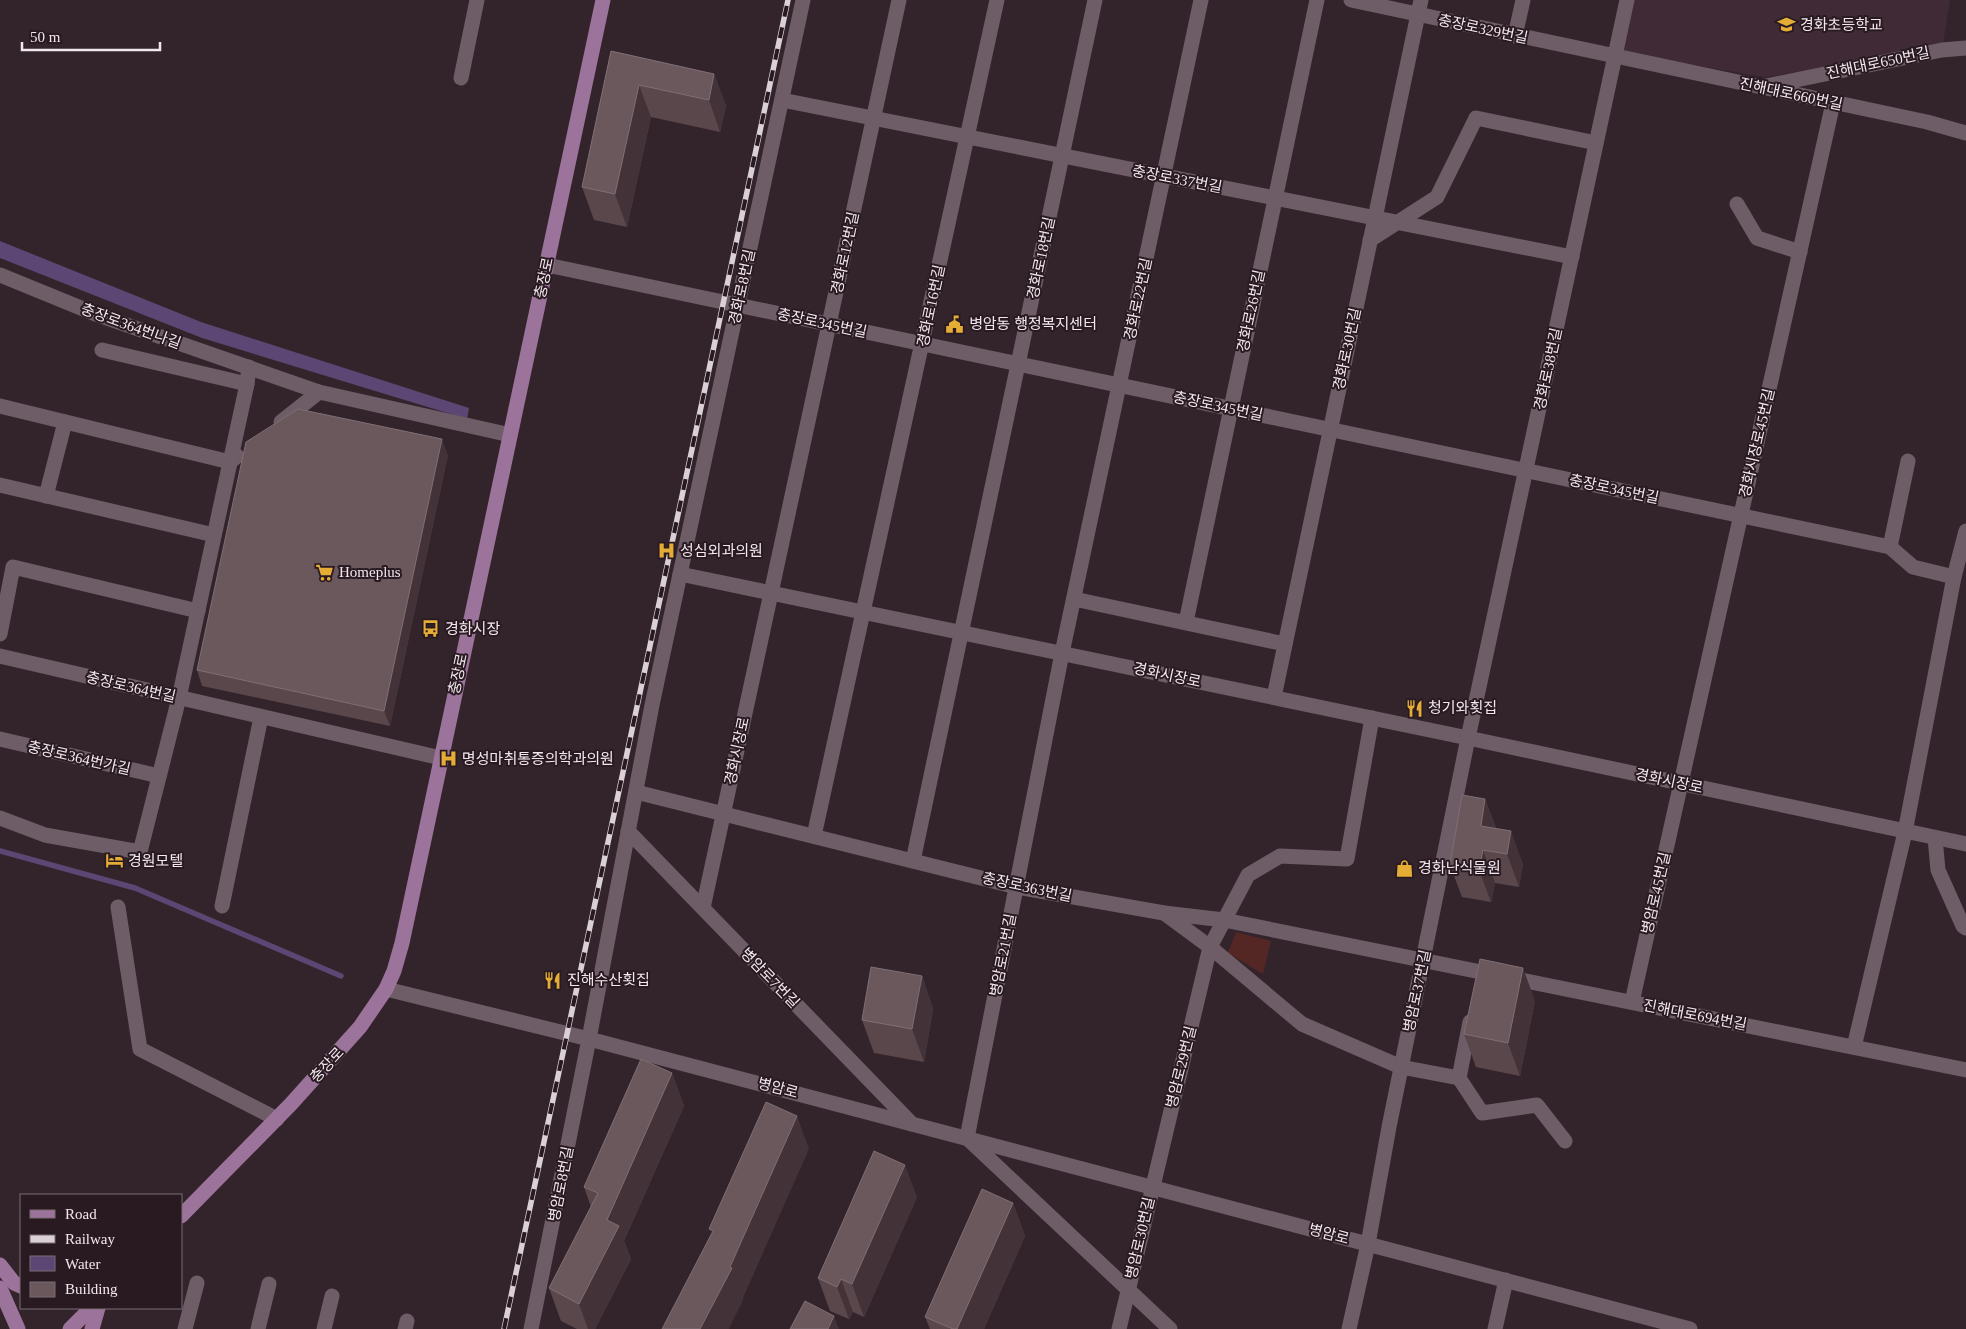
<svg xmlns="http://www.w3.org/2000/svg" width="1966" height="1329" font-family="'Times New Roman','Noto Sans KR',serif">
<rect width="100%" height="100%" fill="#33242c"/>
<!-- built -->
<polygon fill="#3f2a36" points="1632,0 1950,0 1942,50 1765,77 1621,53"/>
<!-- green -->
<polygon fill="#542624" points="1236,932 1271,941 1263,974 1228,953"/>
<!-- water -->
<polygon fill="#5c4673" points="0,241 201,322 469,408 467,419 202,338 0,258"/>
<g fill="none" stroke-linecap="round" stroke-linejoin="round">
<!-- stream -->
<polyline stroke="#5c4673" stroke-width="5.5" points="0,851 135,888 341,976"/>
<!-- minor -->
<g stroke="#6e5c66" stroke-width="15">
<polyline points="803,0 652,705 589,1039 1690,1329"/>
<polyline points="1351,0 1927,122 1966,133"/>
<polyline points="1515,36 1523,0"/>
<polyline points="461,78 477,0"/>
<polyline points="1766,86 1942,50 1966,48"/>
<polyline points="782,100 1572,257"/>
<polyline points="1737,204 1757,238 1800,252"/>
<polyline points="1370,240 1437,197 1476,118 1596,143"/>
<polyline points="547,265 1890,547 1913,567 1954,577 1905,832 1854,1047"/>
<polyline points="0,275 98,315 319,392 510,435"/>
<polyline points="102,350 247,384"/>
<polyline points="0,406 230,462 237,456"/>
<polyline points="281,422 319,392"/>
<polyline points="0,485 214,535"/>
<polyline points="46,496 65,422"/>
<polyline points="1890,547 1908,461"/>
<polyline points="680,574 1468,738 1966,844"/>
<polyline points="1954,577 1966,531"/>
<polyline points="1074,599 1285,644"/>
<polyline points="1186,622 1317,0"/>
<polyline points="0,634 13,567 198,611"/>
<polyline points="0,656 441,758"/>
<polyline points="1274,697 1421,0"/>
<polyline points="0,739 159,776"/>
<polyline points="636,792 1017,887 1164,913 1224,920 1966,1070"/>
<polyline points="0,818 45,835 140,852 179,698 247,384 249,367"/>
<polyline points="628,831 912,1124"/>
<polyline points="814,836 997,0"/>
<polyline points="1935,838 1938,870 1963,926 1966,928"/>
<polyline points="913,861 1095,0"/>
<polyline points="222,906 261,717"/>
<polyline points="118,907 140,1049 277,1119"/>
<polyline points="703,908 899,0"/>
<polyline points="1164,913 1210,947 1302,1024 1401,1067 1459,1078 1482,1113 1537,1105 1565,1141"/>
<polyline points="1632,1002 1833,103"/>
<polyline points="1459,1078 1470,1022"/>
<polyline points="185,1329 197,1283"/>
<polyline points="258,1329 269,1284"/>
<polyline points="324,1329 332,1296"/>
<polyline points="405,1329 407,1321"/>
<polyline points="1119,1329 1210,947 1248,875 1280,856 1347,859 1372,718"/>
<polyline points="1170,1329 967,1138 1062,653 1201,0"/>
<polyline points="1349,1329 1368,1244 1389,1127 1468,738 1627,0"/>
<polyline points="1495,1329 1506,1280"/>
</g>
<!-- tertiary -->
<polyline stroke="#6e5c66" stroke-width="15" points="386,989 589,1039 531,1329"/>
<!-- primary -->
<g stroke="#9c739a" stroke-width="15">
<polyline points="181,1216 291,1104 360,1027 386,989 394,971 402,943 603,0"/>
<polyline points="0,1265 14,1283 21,1286"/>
<polyline points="0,1288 18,1329"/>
<polyline points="70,1329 91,1308"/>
<polyline points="92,1329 98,1308"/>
</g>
<defs>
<polyline id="rail" points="504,1329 788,0"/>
</defs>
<!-- rail casing -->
<use href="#rail" stroke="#dbd0d6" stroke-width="5.5"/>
<!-- rail -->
<use href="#rail" stroke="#291a22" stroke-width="4" stroke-dasharray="11" stroke-linecap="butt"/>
</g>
<!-- wall -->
<g fill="#59474c">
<polygon points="611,51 714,74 726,106 720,132 651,117 627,227 594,220 582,187"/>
<polygon points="448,455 390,726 202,686 197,670"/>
<polygon points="1485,799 1496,828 1523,864 1519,887 1495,883 1491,902 1462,897 1450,865"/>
<polygon points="922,976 933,1009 924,1062 874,1053 862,1020"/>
<polygon points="1535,1001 1520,1076 1476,1067 1464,1034"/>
<polygon points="672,1073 684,1106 624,1241 631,1259 595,1329 577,1329 561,1321 549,1288 591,1207 584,1187"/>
<polygon points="917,1197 864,1317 853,1312 849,1319 830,1311 818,1278"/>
<polygon points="1013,1203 1025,1236 984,1329 930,1329 925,1317"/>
</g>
<!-- shaded-wall -->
<g fill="#433238">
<polygon points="714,74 726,106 720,132 709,100"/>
<polygon points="639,85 651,117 627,227 615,194"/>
<polygon points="442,439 448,455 390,726 384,711"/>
<polygon points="1485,799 1497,832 1481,826"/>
<polygon points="1511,831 1523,864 1519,887 1507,854"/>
<polygon points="1483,850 1495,883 1491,902 1479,870"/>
<polygon points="1523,968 1535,1001 1520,1076 1508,1043"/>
<polygon points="922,976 933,1009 924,1062 912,1029"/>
<polygon points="672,1073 684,1106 624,1241 631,1259 595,1329 588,1329 579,1304 607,1220"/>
<polygon points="797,1116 809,1149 743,1298 743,1300 729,1329 700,1329 730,1267"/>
<polygon points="905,1165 917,1197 864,1317 852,1284"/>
<polygon points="1013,1203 1025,1236 984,1329 957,1329"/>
<polygon points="841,1279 853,1312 849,1319 837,1287"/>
<polygon points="834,1316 839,1329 828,1329"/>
</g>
<!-- building -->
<g fill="#6a585d" stroke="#7f6f74">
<polygon points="611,51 714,74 709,100 639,85 615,194 582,187"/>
<polygon points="298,409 442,439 384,711 197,670 246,442"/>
<polygon points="1462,795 1485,799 1481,826 1511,831 1507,854 1483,850 1479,870 1450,865"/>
<polygon points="1480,959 1523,968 1508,1043 1464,1034"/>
<polygon points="871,967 922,976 912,1029 862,1020"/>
<polygon points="641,1059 672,1073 607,1220 619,1226 579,1304 549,1288 598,1193 584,1187"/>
<polygon points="766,1102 797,1116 730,1267 732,1268 700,1329 662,1329 713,1231 709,1229"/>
<polygon points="874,1151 905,1165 852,1284 841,1279 837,1287 818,1278"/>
<polygon points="982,1189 1013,1203 957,1329 953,1329 925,1317"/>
<polygon points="805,1301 834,1316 828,1329 790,1329"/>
</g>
<!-- icons -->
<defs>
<symbol id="school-bare" viewBox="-9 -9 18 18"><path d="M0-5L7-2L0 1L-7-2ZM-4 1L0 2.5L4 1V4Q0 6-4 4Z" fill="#e5ad35" stroke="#291a22" stroke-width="2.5" paint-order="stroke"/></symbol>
<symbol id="civic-bare" viewBox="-9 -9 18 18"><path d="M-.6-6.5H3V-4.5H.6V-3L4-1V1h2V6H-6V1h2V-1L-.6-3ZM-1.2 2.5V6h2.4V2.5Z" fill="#e5ad35" stroke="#291a22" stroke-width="2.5" paint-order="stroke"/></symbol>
<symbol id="hospital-bare" viewBox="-9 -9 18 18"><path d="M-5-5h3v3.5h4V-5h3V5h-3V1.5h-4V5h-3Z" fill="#e5ad35" stroke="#291a22" stroke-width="2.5" paint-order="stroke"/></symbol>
<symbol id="supermarket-bare" viewBox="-9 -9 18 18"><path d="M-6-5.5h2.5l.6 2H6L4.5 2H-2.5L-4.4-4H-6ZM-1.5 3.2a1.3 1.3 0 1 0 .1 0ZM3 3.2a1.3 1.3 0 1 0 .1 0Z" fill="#e5ad35" stroke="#291a22" stroke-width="2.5" paint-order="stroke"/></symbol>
<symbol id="bus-bare" viewBox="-9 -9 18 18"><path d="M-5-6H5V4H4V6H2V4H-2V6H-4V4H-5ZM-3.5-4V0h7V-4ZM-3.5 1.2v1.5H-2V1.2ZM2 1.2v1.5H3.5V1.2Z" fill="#e5ad35" stroke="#291a22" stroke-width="2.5" paint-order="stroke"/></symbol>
<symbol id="restaurant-bare" viewBox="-9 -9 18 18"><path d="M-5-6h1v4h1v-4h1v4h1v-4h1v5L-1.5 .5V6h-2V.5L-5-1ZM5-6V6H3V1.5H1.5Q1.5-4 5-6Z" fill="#e5ad35" stroke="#291a22" stroke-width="2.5" paint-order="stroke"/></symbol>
<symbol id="hotel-bare" viewBox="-9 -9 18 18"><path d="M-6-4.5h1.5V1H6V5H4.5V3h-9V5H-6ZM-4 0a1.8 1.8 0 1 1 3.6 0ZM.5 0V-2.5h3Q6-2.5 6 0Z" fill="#e5ad35" stroke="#291a22" stroke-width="2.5" paint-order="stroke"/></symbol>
<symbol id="shop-bare" viewBox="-9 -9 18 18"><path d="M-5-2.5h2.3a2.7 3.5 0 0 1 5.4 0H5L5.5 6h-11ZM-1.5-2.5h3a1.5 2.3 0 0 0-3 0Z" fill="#e5ad35" stroke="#291a22" stroke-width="2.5" paint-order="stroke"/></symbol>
</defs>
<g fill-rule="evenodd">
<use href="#school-bare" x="1774" y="12" width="25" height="25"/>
<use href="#civic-bare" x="942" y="312" width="25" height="25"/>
<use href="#hospital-bare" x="654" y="538" width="25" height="25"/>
<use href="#supermarket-bare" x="312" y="560" width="25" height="25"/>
<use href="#bus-bare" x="418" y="616" width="25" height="25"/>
<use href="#restaurant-bare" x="1402" y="696" width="25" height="25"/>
<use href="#hospital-bare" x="436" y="746" width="25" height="25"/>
<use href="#hotel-bare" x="102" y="848" width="25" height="25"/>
<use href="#shop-bare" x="1392" y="856" width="25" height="25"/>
<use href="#restaurant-bare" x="540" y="968" width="25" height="25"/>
</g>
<g text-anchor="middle" stroke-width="4" stroke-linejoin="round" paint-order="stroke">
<!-- poi labels -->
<g font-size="15" fill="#f2e7ed" stroke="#291a22" text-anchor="start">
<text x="1800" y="30">경화초등학교</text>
<text x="969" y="329">병암동 행정복지센터</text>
<text x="680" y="556">성심외과의원</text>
<text x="339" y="577">Homeplus</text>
<text x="445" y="634">경화시장</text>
<text x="1428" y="713">청기와횟집</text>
<text x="462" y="764">명성마취통증의학과의원</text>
<text x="128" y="866">경원모텔</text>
<text x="1418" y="873">경화난식물원</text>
<text x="567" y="985">진해수산횟집</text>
</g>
<!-- street labels -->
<g font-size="15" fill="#f2e7ed" stroke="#291a22">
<text transform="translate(1483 29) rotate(12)" y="5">충장로329번길</text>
<text transform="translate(1878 63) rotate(-12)" y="5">진해대로650번길</text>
<text transform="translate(1791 94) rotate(12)" y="5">진해대로660번길</text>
<text transform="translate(1177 179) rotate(11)" y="5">충장로337번길</text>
<text transform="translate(845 253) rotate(-78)" y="5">경화로12번길</text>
<text transform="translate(1041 258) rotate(-78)" y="5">경화로18번길</text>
<text transform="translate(544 278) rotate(-78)" y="5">충장로</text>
<text transform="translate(742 287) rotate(-78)" y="5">경화로8번길</text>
<text transform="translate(1138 299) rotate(-78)" y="5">경화로22번길</text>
<text transform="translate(931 306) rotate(-78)" y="5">경화로16번길</text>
<text transform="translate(1251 311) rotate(-78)" y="5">경화로26번길</text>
<text transform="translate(822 323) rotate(12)" y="5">충장로345번길</text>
<text transform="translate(131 326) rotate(20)" y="5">충장로364번나길</text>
<text transform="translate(1347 349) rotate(-78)" y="5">경화로30번길</text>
<text transform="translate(1548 369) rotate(-78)" y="5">경화로38번길</text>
<text transform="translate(1218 406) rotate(12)" y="5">충장로345번길</text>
<text transform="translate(1757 443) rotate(-77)" y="5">경화시장로45번길</text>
<text transform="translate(1614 489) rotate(12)" y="5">충장로345번길</text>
<text transform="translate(458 674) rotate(-78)" y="5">충장로</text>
<text transform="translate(1167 675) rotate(12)" y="5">경화시장로</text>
<text transform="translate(131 687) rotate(13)" y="5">충장로364번길</text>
<text transform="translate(737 751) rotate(-78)" y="5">경화시장로</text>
<text transform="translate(79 758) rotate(13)" y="5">충장로364번가길</text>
<text transform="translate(1669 781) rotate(12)" y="5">경화시장로</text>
<text transform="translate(1027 887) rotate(12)" y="5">충장로363번길</text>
<text transform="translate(1656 893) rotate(-77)" y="5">병암로45번길</text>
<text transform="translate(1003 955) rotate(-79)" y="5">병암로21번길</text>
<text transform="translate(770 978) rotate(46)" y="5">병암로7번길</text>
<text transform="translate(1417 991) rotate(-78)" y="5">병암로37번길</text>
<text transform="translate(1695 1015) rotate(11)" y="5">진해대로694번길</text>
<text transform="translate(327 1065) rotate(-47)" y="5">충장로</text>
<text transform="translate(1181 1067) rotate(-76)" y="5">병암로29번길</text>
<text transform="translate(778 1088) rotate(15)" y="5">병암로</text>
<text transform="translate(561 1184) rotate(-79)" y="5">병암로8번길</text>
<text transform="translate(1329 1234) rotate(15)" y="5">병암로</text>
<text transform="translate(1140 1238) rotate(-77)" y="5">병암로30번길</text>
</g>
</g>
<!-- legend -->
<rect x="20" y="1194" width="162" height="115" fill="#291a22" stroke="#796c73"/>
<rect x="30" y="1210" width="25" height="8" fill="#9c739a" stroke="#796c73"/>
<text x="65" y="1219" font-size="15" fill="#f2e7ed">Road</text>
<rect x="30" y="1235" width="25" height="8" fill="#dbd0d6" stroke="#796c73"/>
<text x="65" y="1244" font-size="15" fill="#f2e7ed">Railway</text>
<rect x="30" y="1256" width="25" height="15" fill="#5c4673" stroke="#796c73"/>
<text x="65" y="1269" font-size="15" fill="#f2e7ed">Water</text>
<rect x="30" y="1282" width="25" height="15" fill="#6a585d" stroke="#796c73"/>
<text x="65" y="1294" font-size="15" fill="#f2e7ed">Building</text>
<!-- scale -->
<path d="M22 42v8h138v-8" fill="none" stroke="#f2e7ed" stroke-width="2.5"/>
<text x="30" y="42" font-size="15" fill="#f2e7ed" stroke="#291a22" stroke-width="4" paint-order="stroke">50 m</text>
</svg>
